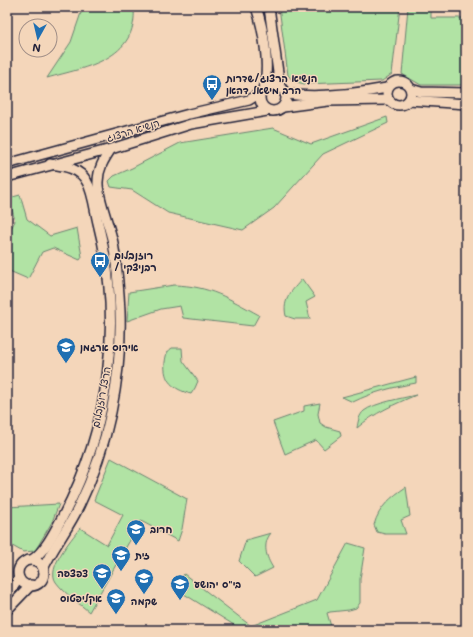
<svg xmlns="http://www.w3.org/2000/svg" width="473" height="637" font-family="Mali,'Playpen Sans Hebrew',sans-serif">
<rect width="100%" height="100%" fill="#f4d6ba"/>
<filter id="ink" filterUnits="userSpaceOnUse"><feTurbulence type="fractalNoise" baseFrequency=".025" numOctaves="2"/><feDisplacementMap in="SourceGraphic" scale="8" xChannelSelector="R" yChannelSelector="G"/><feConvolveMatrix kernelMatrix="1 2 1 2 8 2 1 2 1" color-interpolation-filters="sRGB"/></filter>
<g filter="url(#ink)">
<!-- green -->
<g fill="#b1e3a4" stroke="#6a8270">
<path d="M83 7H134C138 60 86 67 47 78L71 42Z"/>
<polygon points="279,7 400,7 392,74 382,81 304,84 293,81 288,75"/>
<polygon points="408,7 431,7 431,18 466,18 466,85 421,85 402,74"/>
<polygon points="387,117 388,123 323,154 274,208 243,230 168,213 132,190 111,187 109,181 114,176 132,168 180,143 273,128 311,144"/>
<polygon points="20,195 27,219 50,236 77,228 82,257 80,260 53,248 42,252 28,279 7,270 7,236 15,221 9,198"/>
<path d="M302 279 315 297 306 302 310 319H295L286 316C282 299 292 291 302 279Z"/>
<path d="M174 285C210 286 228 298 259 315L253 326 183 318 180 306 161 309 127 321 129 292Z"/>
<path d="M172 348H182L183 361 198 381 195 388 191 394C173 389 163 381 165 362 166 356 166 352 172 348Z"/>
<path d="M416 377V383C394 387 373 392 353 402L342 397Z"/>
<path d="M416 395C395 404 374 413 357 428 358 422 359 415 364 411 374 403 403 398 416 395Z"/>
<polygon points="320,403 318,414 320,423 326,427 340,431 341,436 324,449 316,440 285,454 273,422 304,411 304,406"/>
<path d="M111 458 187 499 182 529 178 541 141 521 89 612C79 603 64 593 56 582 46 568 71 540 80 528L107 545 123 515 94 500Z"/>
<path d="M406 487 410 516 401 520 406 534H385L377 532 374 525C379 507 391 497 406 487Z"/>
<polygon points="59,504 52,522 35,551 23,552 7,543 7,507"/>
<path d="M271 533C262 544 266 557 273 568L255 577 239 561 246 540Z"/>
<polygon points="348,543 365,548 360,579 360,603 356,608 349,610 330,612 327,613 332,630 242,630 176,589 184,574 251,626 317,600"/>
</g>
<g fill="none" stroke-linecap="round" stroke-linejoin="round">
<defs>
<g id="minor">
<path d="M256 7C263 27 271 68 263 89"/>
<polyline points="269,7 280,87"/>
<circle cx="399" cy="93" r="12"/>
<circle cx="273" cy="98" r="13"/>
<polyline points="411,89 421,92 466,93"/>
<path d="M285 94C318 98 355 94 387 88"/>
<polyline points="409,100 466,104"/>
<polyline points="283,107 328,101 388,100"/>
<polyline points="7,164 189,114 249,100 260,93"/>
<polyline points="7,177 111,149 191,124 267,111"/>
<path d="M32 560C46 550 54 532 62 518 110 429 123 320 98 223 95 211 93 192 87 182 80 168 64 166 50 164"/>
<circle cx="31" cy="573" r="13"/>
<path d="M43 569C53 547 69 528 79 506 108 447 122 378 120 312 119 290 117 266 113 243 110 227 97 196 98 182 98 169 104 159 111 149"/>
<polyline points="7,596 19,578"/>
<polyline points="7,610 31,585"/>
</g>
</defs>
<!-- minor casing -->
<use href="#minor" stroke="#22223b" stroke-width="12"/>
<!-- minor -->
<use href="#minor" stroke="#f4d6ba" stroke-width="9"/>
</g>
</g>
<!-- icons -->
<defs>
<symbol id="bus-pin" viewBox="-11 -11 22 30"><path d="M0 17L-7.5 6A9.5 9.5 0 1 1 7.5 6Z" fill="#1f6fb2" stroke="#f4d6ba"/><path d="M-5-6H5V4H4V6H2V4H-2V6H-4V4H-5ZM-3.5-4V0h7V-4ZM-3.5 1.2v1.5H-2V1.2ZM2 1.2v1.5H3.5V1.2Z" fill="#fff"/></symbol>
<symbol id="school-pin" viewBox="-11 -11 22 30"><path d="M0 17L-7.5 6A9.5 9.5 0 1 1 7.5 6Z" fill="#1f6fb2" stroke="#f4d6ba"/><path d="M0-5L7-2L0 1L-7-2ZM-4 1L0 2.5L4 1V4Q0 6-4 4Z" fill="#fff"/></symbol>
</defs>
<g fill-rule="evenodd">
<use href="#bus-pin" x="201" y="73" width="22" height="30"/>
<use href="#bus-pin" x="89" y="250" width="22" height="30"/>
<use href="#school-pin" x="55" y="336" width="22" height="30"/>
<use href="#school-pin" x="125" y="518" width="22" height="30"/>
<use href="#school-pin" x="110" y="544" width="22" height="30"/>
<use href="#school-pin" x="91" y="562" width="22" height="30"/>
<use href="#school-pin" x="133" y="567" width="22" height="30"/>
<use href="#school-pin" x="169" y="573" width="22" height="30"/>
<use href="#school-pin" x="105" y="587" width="22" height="30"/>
</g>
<g text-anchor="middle" stroke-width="3" stroke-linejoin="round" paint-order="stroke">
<!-- poi labels -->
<g font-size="10" font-weight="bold" fill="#22223b" stroke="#f4d6ba" text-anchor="start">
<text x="226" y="82">הנשיא הרצוג/שדרות<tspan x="226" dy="12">הרב מישאל דהאן</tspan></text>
<text x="114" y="259">רוזנבלום<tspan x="114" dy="12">/ רבניצקי</tspan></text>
<text x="80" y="351">אירוס ארגמן</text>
<text x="150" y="533">חרוב</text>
<text x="135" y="559">זית</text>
<text x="88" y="577" text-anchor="end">צפצפה</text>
<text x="194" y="588">בי"ס יהושע</text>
<text x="102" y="602" text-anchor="end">אקליפטוס</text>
<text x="144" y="605" text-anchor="middle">שקמה</text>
</g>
<!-- street labels -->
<g font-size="10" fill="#22223b" stroke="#f4d6ba">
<text transform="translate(133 130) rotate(-17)" y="4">הנשיא הרצוג</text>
<text transform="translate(101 397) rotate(-79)" y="4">הרצל רוזנבלום</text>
</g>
</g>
<!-- margin -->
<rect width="473" height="637" fill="none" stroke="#f4d6ba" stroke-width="24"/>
<rect x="12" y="12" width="449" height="613" fill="none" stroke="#22223b" stroke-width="1.5" filter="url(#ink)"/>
<!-- north arrow -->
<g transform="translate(38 38) rotate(188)"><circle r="19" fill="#f4d6ba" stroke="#a08e87"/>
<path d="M0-3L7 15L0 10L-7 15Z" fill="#1f6fb2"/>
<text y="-6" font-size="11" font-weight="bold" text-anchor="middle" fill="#22223b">N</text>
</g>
</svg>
